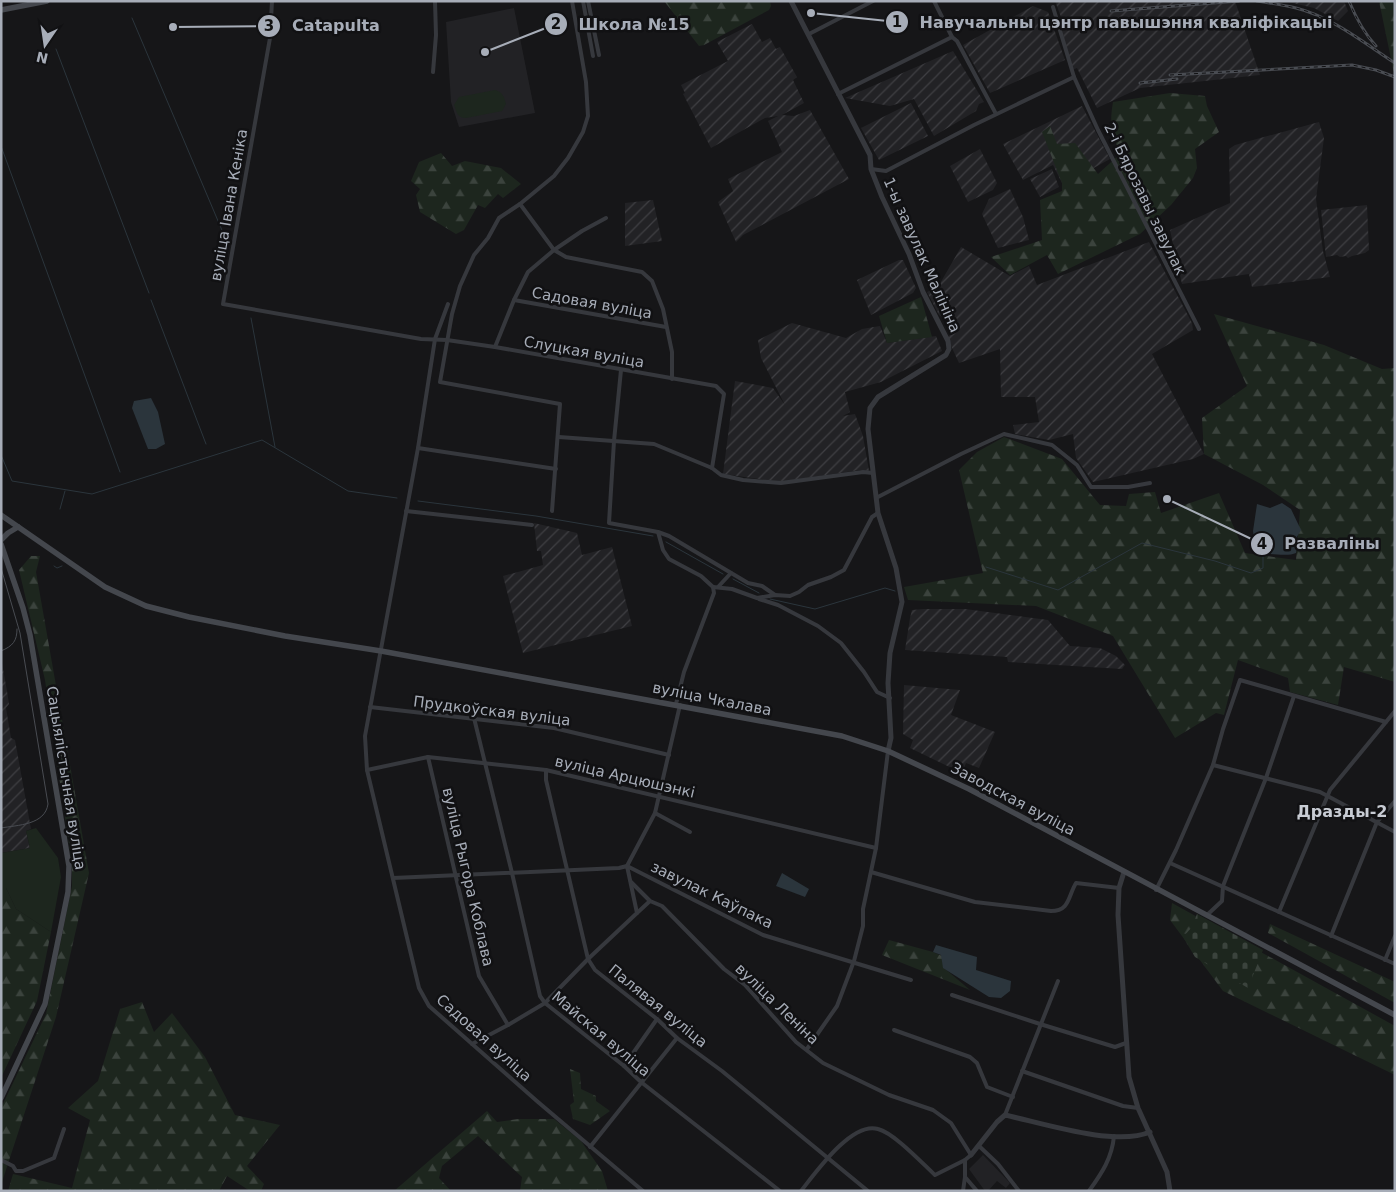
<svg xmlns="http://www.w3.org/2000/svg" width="1396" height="1192" font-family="'DejaVu Sans',sans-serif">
<defs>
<pattern id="industrial-furrows" width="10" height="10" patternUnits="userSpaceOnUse" patternTransform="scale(1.25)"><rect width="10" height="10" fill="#222225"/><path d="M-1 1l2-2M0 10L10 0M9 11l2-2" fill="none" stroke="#3f3f43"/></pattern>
<pattern id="forest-firs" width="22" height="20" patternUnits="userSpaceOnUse" patternTransform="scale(1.25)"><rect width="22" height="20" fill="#1d261e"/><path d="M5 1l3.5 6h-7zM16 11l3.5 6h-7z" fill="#3b433d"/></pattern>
<pattern id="cemetery-stones" width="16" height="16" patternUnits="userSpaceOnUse" patternTransform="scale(1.25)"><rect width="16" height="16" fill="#1d261e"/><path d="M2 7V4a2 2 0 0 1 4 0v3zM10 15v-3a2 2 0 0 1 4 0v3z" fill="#3b433d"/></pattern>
</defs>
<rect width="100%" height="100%" fill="#161618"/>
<!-- built -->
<g fill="#222225">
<polygon points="514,8 535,113 459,127 451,102 446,22"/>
<polygon points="983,1155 1010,1183 1006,1188 997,1181 988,1191 985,1191 969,1169"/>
</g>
<!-- industrial -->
<g fill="url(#industrial-furrows)">
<polygon points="1055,1 1235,1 1260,75 1140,88 1097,108 1077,68 1072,70 1061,26 1061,17"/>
<polygon points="1284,1 1344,1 1348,11 1338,21 1314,8"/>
<polygon points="1033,6 1048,12 1065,60 990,93 963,45"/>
<polygon points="752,24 762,42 770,38 776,49 780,47 797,77 793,80 804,103 782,115 794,116 810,110 849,179 743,235 736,242 718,202 733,191 728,179 782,152 768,121 778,116 765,118 711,148 683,94 685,93 681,85 728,61 717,42"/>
<polygon points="953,51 984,102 979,104 976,111 934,136 914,99 890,106 845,98"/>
<polygon points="911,103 928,136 879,160 861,128"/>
<polygon points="1082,106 1110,159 1063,185 1053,165 1023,180 1003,144"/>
<polygon points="1319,122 1324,138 1316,199 1323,251 1330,277 1252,287 1249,274 1182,284 1170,230 1230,203 1229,149 1235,145"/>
<polygon points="980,149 997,183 993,190 968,202 950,166"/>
<polygon points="1052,169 1059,187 1040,197 1030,179"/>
<polygon points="1010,189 1023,217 1029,240 998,248 982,214 989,199"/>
<polygon points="653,200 662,241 625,246 625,203"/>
<polygon points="1367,205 1369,250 1365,253 1352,256 1348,258 1346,256 1340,257 1337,255 1326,257 1321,210"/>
<polygon points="1149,242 1192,323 1193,330 1152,354 1204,454 1193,459 1093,482 1076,458 1073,434 1049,440 1015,434 1013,425 1039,422 1035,397 1001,397 1000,349 959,363 947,337 959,330 939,315 927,292 938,287 961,247 1010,276 1029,266 1037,285"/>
<polygon points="899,260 903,260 916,288 913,293 871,315 857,280"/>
<polygon points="792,323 846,338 862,329 880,326 887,343 936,336 942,351 881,382 845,392 850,412 843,416 855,414 863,436 869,471 860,470 779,482 723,474 735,381 773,388 785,405 761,358 758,340"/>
<polygon points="534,523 577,533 582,555 612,547 632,626 523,653 503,576 543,565 541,551 537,551"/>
<polygon points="923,609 965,609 1048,620 1070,646 1100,648 1116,656 1125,665 1122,669 1008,662 1007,657 905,650 910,618 912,610"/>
<polygon points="1,658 7,691 9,704 6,708 11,738 15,740 31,829 26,831 30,848 1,853"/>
<polygon points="904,685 960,690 951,715 995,732 979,768 966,763 962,773 910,748 913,740 903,734"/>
</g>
<!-- green -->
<g fill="#1d261e">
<path d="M495 90C503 92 504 97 506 104L502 111 466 118C457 118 457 112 454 105L459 97Z"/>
<polygon points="36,828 58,858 61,877 51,932 16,909 6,888 1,888 1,853 30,848 26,831"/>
</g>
<!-- forest -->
<g fill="url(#forest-firs)">
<polygon points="664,1 770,1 771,6 769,10 704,45 699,46"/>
<polygon points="1379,1 1395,1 1395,78"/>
<path d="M1170 93 1205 96 1207 106 1219 132 1195 149 1197 168 1193 178 1171 205 1140 234 1058 274 1047 255 1010 275 991 257 1042 240 1040 200 1062 191V183L1042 132 1050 126 1057 144 1075 143 1098 174 1120 154C1112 133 1109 125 1113 102Z"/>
<polygon points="441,153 452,166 465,161 501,168 521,184 503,198 498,194 485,208 478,205 464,230 456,234 420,212 416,195 420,189 411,181 419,162"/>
<polygon points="921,297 932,337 887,343 879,316"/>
<polygon points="1214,314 1324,345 1382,369 1395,368 1395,682 1344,667 1338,705 1290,692 1288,678 1238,660 1224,715 1216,713 1175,738 1113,636 1036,606 908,600 904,587 983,573 959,470 977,452 1004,437 1062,459 1100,505 1126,506 1129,494 1155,492 1161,513 1219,493 1245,553 1296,560 1300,510 1263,485 1204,454 1202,418 1247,386"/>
<polygon points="31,556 40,556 36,572 89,873 56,1017 1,1185 1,1108 46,1014 72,886 72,865 45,680 19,570"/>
<polygon points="1,888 6,888 16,909 51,932 37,1001 1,1078"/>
<polygon points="1172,903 1395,1026 1395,1075 1223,991 1170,920"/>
<polygon points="1270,924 1395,982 1395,1003 1268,933"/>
<polygon points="889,940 933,952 942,956 944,968 970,990 882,955"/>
<polygon points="142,1002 154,1032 172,1013 205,1057 235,1115 280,1125 247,1166 264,1184 261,1191 250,1191 227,1176 219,1191 8,1191 13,1174 72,1188 90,1120 68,1108 98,1081 120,1009"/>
<polygon points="570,1069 580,1073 581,1089 596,1096 596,1101 610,1111 590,1125 573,1119 570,1105 574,1102"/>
<polygon points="487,1111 497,1122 518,1119 554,1119 581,1141 602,1171 608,1191 520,1191 522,1177 478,1136 442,1166 439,1178 451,1191 394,1191"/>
</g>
<!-- cemetery -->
<polygon fill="url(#cemetery-stones)" points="1197,914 1263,950 1248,988 1195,957 1183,937 1192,927"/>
<!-- water -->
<g fill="#2b353c">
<polygon points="151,398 158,412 165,444 156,449 148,449 132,408 134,401"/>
<path d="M1282 503 1291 509 1301 530 1295 540 1297 547 1296 553C1288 557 1267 553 1256 553L1253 531 1257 504 1270 508Z"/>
<polygon points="782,873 809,889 805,897 776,886"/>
<polygon points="936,945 977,957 976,970 1011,981 1010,991 1001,998 989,997 943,968 941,955 933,952"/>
</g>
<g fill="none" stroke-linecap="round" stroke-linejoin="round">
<!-- stream -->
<g stroke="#2b353c" stroke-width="1">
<polyline points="132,18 224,235"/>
<polyline points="56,49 149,293"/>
<polyline points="1,146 120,472"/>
<polyline points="151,300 206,444"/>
<polyline points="251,318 275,447"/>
<polyline points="1,455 12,481 92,494 262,440 348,491 397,498"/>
<polyline points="418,501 536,516 653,536"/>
<polyline points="60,509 65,491"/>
<polyline points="666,542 723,574"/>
<polyline points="54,566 57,568 62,566"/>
<polyline points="986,567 1058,590 1142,543 1215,561 1251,573 1263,568 1263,553"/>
<polyline points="733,579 759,593"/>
<polyline points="770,599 815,609 885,588 895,591"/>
</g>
<!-- minor -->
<g stroke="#36383d" stroke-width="4">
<polyline points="272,1 270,38 223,304 421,339 447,340 495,347 716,386 724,394 712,468"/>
<polyline points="583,1 593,56"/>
<polyline points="588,1 599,55"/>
<polyline points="934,1 952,37"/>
<polyline points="809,34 873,1"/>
<polyline points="433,72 436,35 435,1"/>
<polyline points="1074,77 1098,130 1199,329"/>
<polyline points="838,94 952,37 957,41 996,114"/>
<polyline points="871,169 886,171 974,125 1074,77 1053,7"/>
<polyline points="520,204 554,250 566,257 642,272 652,281 663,309 672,352 672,379"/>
<polyline points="514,300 666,327"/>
<polyline points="448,304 435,339 418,448 365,736 367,770 419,988 429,1006 538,1102 643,1191"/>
<polyline points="495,347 514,300 528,272 554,250 582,231 606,218"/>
<polyline points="621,370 614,441 609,523 658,532 669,536 748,583 762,586 775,595"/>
<polyline points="559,437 654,444 712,468 721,475 743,480 781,483 863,472 873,473"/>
<polyline points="418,448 556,469"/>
<polyline points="876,498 961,454 1004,434 1052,445 1077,465 1091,487 1128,487 1150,483"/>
<polyline points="406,511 532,525"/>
<polyline points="552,511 560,404 440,382 452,314 460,286 474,255 488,238 499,218 520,204 554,176 568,158 583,132 588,116 586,82 572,1"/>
<polyline points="658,532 663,550 669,559 701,576 713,587 714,593 684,672 676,704"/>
<polyline points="713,587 732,589 757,598 775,595 790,596 799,592 808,585 831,577 844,570 872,517 878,513"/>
<polyline points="718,587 731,573"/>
<polyline points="759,599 778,605 818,626 841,643 864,672 877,692 890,698"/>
<polyline points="680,705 655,813 627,866 763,935 911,980"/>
<polyline points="370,707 554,728 669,755"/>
<polyline points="474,718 512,873 540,996 545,1003 624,1066 641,1082 780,1191"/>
<polyline points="428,757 479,976 508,1025"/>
<polyline points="1213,765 1320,792 1395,832"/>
<polyline points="367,770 428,757 546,770 876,848"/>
<polyline points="546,770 546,780 588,959 595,970 657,1019 677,1038 722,1071 868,1191"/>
<polyline points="655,813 690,832"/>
<polyline points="1170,863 1395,964"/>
<path d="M871 872 975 902 1051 911C1070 911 1068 896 1076 883L1119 888"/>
<polyline points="393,878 619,868 627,866 637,913 588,959 545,1003 508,1025 472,1044"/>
<polyline points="631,882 650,901 662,906 724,969 745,985 796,1042 823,1063 889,1095 933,1110 951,1123 971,1155 965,1160 965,1177 963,1191"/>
<polyline points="1156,890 1176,850 1213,765 1223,729 1240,680 1386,722"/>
<polyline points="1279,912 1330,790 1395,711"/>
<polyline points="637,913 650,901"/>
<polyline points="1207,915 1222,901 1223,886 1266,778 1294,696"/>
<polyline points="1331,936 1377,822 1395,801"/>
<polyline points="1385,960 1395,936"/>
<polyline points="952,995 1040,1024 1115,1047 1126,1043"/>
<polyline points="894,1030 970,1057 977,1063 987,1087 1013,1097"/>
<polyline points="807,1049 837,1006 854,961 863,926 863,909 876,848 888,751"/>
<polyline points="624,1066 657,1019"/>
<polyline points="1022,1071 1123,1106 1138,1108"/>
<polyline points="1005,1115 1058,981"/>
<polyline points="979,1146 998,1164 1019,1191"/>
<polyline points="590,1147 677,1038"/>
<polyline points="1,1160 13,1166 16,1171 23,1171 54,1158 64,1129"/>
<polyline points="965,1177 977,1191"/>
<path d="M801 1191C816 1172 852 1121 878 1129 894 1133 922 1163 935 1175L965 1160"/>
<path d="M1089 1191C1102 1173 1112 1158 1114 1136"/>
</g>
<!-- tertiary -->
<g stroke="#36383d" stroke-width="5">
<polyline points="791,1 870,155 871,169 882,197 909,254 923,292 948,341 949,349 946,355 878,397 870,408 868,429 878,513 896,568 902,602 890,653 888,683 891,738 888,751"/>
<polyline points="1124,872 1119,888 1118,915 1129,1077 1138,1108 1167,1172 1170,1191"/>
<path d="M971 1155 997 1122 1005 1115C1042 1123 1115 1147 1150 1132"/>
</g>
<!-- secondary -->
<g stroke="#44474d" stroke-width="5.5">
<polyline points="1,10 47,1"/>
<polyline points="1,515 105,587 146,606 189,617 285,636 381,651 842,736 888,751 969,789 1395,1015"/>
<polyline points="1,540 8,533 18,527"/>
<polyline points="1,544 23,608 30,635 69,866 68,892 45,1004 1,1098"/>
</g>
<!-- tram -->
<g stroke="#494c52" stroke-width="1">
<path d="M1 568 20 633 48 804C45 825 18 825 1 828"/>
<path d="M1 651C13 646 17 641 17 629"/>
</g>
<defs>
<g id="rail">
<path d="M1257 1C1270 3 1283 5 1296 8 1332 17 1364 43 1395 63"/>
<path d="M1349 1C1356 18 1363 32 1376 46"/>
<polyline points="1111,11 1239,1"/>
<polyline points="1170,75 1352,65 1376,70 1395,77"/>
<polyline points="1140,83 1177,79"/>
</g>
</defs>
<!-- rail casing -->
<use href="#rail" stroke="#494c52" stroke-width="3"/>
<!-- rail -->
<use href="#rail" stroke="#111113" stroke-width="1" stroke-dasharray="4" stroke-linecap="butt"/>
</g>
<g text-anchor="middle" stroke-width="5" stroke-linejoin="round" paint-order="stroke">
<!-- street labels -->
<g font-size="15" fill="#a7adb8" stroke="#111113">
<text transform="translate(1145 199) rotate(64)" y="5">2-і Бярозавы завулак</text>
<text transform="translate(229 205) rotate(-80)" y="5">вуліца Івана Кеніка</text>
<text transform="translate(922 255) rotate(66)" y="5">1-ы завулак Малініна</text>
<text transform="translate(592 303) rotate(10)" y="5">Садовая вуліца</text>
<text transform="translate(584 352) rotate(10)" y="5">Слуцкая вуліца</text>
<text transform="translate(712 699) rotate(11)" y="5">вуліца Чкалава</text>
<text transform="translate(492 711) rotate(7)" y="5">Прудкоўская вуліца</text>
<text transform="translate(625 777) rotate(13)" y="5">вуліца Арцюшэнкі</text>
<text transform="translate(66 778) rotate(81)" y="5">Сацыялістычная вуліца</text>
<text transform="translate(1013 799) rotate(28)" y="5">Заводская вуліца</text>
<text transform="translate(468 877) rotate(77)" y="5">вуліца Рыгора Коблава</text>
<text transform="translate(712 895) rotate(26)" y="5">завулак Каўпака</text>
<text transform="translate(777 1004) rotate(44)" y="5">вуліца Леніна</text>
<text transform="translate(658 1006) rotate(39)" y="5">Палявая вуліца</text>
<text transform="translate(601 1034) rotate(40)" y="5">Майская вуліца</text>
<text transform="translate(484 1038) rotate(42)" y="5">Садовая вуліца</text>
</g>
<!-- neighbourhood labels -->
<g font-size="16" font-weight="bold" fill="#c8ccd4" stroke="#111113">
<text x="1342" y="817">Дразды-2</text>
</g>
</g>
<!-- callouts -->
<path fill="none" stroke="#a7adb8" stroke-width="2" d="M811 13L897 22M485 52L556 24M173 27L269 26M1167 499L1262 544"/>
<g fill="#a7adb8" stroke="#111113" stroke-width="2">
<circle cx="811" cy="13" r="5"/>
<circle cx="485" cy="52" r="5"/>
<circle cx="173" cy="27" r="5"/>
<circle cx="1167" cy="499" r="5"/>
<circle cx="897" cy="22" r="12"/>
<circle cx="556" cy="24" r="12"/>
<circle cx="269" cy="26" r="12"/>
<circle cx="1262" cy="544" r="12"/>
</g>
<g font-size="15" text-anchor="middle" font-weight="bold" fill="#111">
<text x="897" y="27">1</text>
<text x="556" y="29">2</text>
<text x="269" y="31">3</text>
<text x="1262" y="549">4</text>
</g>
<g font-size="16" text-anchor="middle" font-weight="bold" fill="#a7adb8" stroke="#111113" stroke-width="5" stroke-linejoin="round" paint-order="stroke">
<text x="1126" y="28">Навучальны цэнтр павышэння кваліфікацыі</text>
<text x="634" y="30">Школа №15</text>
<text x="336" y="31">Catapulta</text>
<text x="1332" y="549">Разваліны</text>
</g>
<!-- border -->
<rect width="1396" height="1192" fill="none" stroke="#a7adb8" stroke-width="5"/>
<!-- north arrow -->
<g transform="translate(45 45) rotate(193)" stroke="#111113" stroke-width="4" paint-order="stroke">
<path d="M0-4L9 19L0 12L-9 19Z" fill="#a7adb8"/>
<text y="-8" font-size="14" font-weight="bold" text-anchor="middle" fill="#a7adb8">N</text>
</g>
</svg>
